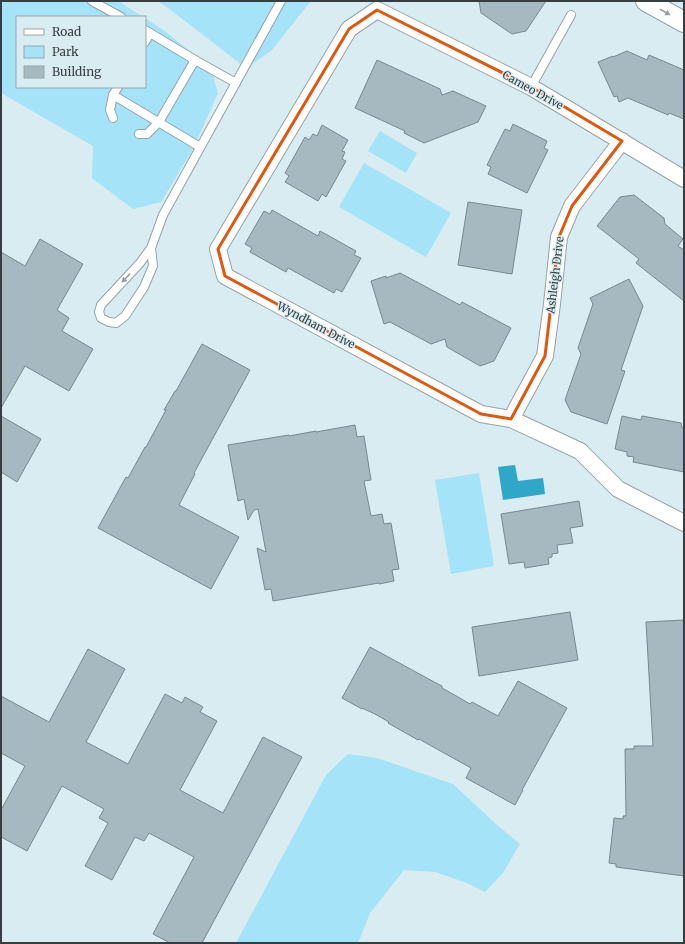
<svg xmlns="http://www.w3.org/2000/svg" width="685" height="944" font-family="Merriweather,serif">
<rect width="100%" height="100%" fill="#d9ecf2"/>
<!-- green -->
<g fill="#a4e3f8">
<polygon points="1,1 118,1 143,17 17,17 17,87 145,87 145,18 166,32 211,69 218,93 193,149 161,202 133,209 92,178 93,146 1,93"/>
<polygon points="157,1 311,1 271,51 246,68 168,8"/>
<polygon points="380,131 417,153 406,173 368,151"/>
<polygon points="364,163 451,213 426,257 339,207"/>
<polygon points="479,473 494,566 451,574 435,480"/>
<polygon points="348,754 377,758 453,784 497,825 520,844 503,873 485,892 467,883 435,872 404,870 370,913 358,943 236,943 326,775"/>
</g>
<!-- water -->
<polygon fill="#2fa7c8" points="515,465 518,481 543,478 545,494 503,500 498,467"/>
<!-- building -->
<g fill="#a7b9c0" stroke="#77888e">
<polygon points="479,1 546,1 526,31 512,34 481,13"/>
<polygon points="627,51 647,60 649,55 684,70 684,119 669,113 668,115 628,98 619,102 617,96 614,97 598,62 613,56 613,57"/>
<polygon points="377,60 440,89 442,95 453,91 486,106 478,122 424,143 404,133 405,131 355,108"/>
<polygon points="513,124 547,141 544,148 548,150 527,193 488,174 491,167 487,165 505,129 510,131"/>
<polygon points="322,125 348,140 342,151 345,152 342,159 346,161 326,197 322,194 318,201 285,182 289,176 285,173 305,137 309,140 313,134 317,136"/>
<polygon points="634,195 664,218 665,224 683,239 678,246 684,250 684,301 636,263 639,259 597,226 620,197"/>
<polygon points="468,202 522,210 512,274 458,265"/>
<polygon points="272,210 318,236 320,231 356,251 354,255 361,258 342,292 336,289 334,293 288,268 286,272 250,252 252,248 245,244 264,211 270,214"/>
<polygon points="40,239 83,264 57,310 69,318 62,331 93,349 69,391 25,366 1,408 1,252 25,266"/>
<polygon points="400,273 460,305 462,302 511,328 494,361 480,366 447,347 445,339 431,344 390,322 384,324 371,281 386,276 386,278"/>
<polygon points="629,279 643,306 621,370 625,371 607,424 571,412 565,400 581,354 578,348 593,304 590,298"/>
<polygon points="202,344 250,370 194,473 195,474 179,505 239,537 211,589 98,528 126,477 128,478 145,447 146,447 166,410 164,410 175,391 176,391"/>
<polygon points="1,416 41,439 17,482 1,472"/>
<polygon points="622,416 641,420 642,416 681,423 682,428 684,428 684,472 633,462 634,457 627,456 627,452 615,449"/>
<polygon points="355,425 357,437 364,436 371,480 364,481 371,516 382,514 384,524 391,523 399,569 392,570 394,581 379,584 379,583 273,601 271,589 265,590 257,548 266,552 258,509 254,510 248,520 244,499 238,501 228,445 289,435 289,436 316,431 316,432"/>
<polygon points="579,501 583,526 570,528 573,543 557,545 558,553 552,554 552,557 548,558 549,564 525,568 524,562 509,564 501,514"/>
<polygon points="570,612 578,660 479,676 472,627"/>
<polygon points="684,620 684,876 616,867 616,864 609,863 614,818 623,819 623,816 626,816 625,749 634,749 634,746 653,746 646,622"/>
<polygon points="370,647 436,683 442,686 442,688 458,697 470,704 472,702 498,716 518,681 567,708 522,790 523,790 515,805 466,778 471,768 419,739 418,740 388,723 389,722 375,714 362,708 362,709 342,698"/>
<polygon points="88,649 125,669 86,742 128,764 165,694 182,703 185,697 203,707 200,712 217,721 180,790 223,813 263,737 302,757 202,943 170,943 153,934 194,857 149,833 144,841 135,837 112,880 85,866 108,823 99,818 104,809 62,786 27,851 1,837 1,810 25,766 1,753 1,696 49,722"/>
</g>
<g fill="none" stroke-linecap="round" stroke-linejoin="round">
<defs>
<g id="service">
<polyline points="92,1 121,17"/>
<polyline points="145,30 150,33 145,42"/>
<polyline points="195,60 236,83"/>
<polyline points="118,87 113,95 200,147"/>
<polyline points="531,87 571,15"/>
<polyline points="113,118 110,110 113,95"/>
<polyline points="139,134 147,134 159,122 195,60 150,33"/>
<polyline points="151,248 153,266 144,287 131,307 125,316 116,323 109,322 101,318 99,312 101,305 140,263 151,248 163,215 281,1"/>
</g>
<g id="minor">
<polyline points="684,179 531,87 377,10 349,29 218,249 225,276 481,414 511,419 580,451 618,489 684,523"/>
<polyline points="511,419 545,356 552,304 559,237 572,206 622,141"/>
</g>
<polyline id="tertiary" points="646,1 684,22"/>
</defs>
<!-- service casing -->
<use href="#service" stroke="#92a4aa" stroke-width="10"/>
<!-- minor casing -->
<use href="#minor" stroke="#92a4aa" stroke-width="18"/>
<!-- tertiary casing -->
<use href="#tertiary" stroke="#92a4aa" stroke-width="22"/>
<!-- service -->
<use href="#service" stroke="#fff" stroke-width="8"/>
<!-- minor -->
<use href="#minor" stroke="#fff" stroke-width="16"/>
<!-- tertiary -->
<use href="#tertiary" stroke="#fff" stroke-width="20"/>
</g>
<!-- one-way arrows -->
<defs><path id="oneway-solid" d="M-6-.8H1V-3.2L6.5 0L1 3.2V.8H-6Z"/></defs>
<g fill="#9a9ea0">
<use href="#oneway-solid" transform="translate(665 12) rotate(29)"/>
<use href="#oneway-solid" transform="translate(126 278) rotate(133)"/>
</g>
<!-- marked area -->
<path fill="none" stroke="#df580f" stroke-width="3" stroke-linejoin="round" d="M377 10 531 87 622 141 572 206 559 237 545 356 511 419 481 414 225 276 218 249 349 29Z"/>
<g text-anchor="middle" stroke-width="3" stroke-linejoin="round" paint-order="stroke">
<!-- street labels -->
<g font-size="11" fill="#363e41" stroke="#d9ecf2">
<text transform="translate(533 90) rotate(29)" y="4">Cameo Drive</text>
<text transform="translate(555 275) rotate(-83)" y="4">Ashleigh Drive</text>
<text transform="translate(316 325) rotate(28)" y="4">Wyndham Drive</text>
</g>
</g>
<!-- border -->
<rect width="685" height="944" fill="none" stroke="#363e41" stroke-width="4"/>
<!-- legend -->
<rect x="16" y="16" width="130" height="72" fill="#d9ecf2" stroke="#98a6ab"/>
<rect x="24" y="29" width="20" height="6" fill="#ffffff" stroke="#98a6ab"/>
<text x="52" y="36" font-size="12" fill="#363e41">Road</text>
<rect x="24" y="46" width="20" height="12" fill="#a4e3f8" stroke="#98a6ab"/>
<text x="52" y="56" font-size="12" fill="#363e41">Park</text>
<rect x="24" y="66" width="20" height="12" fill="#a7b9c0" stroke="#98a6ab"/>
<text x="52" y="76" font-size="12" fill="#363e41">Building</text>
</svg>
